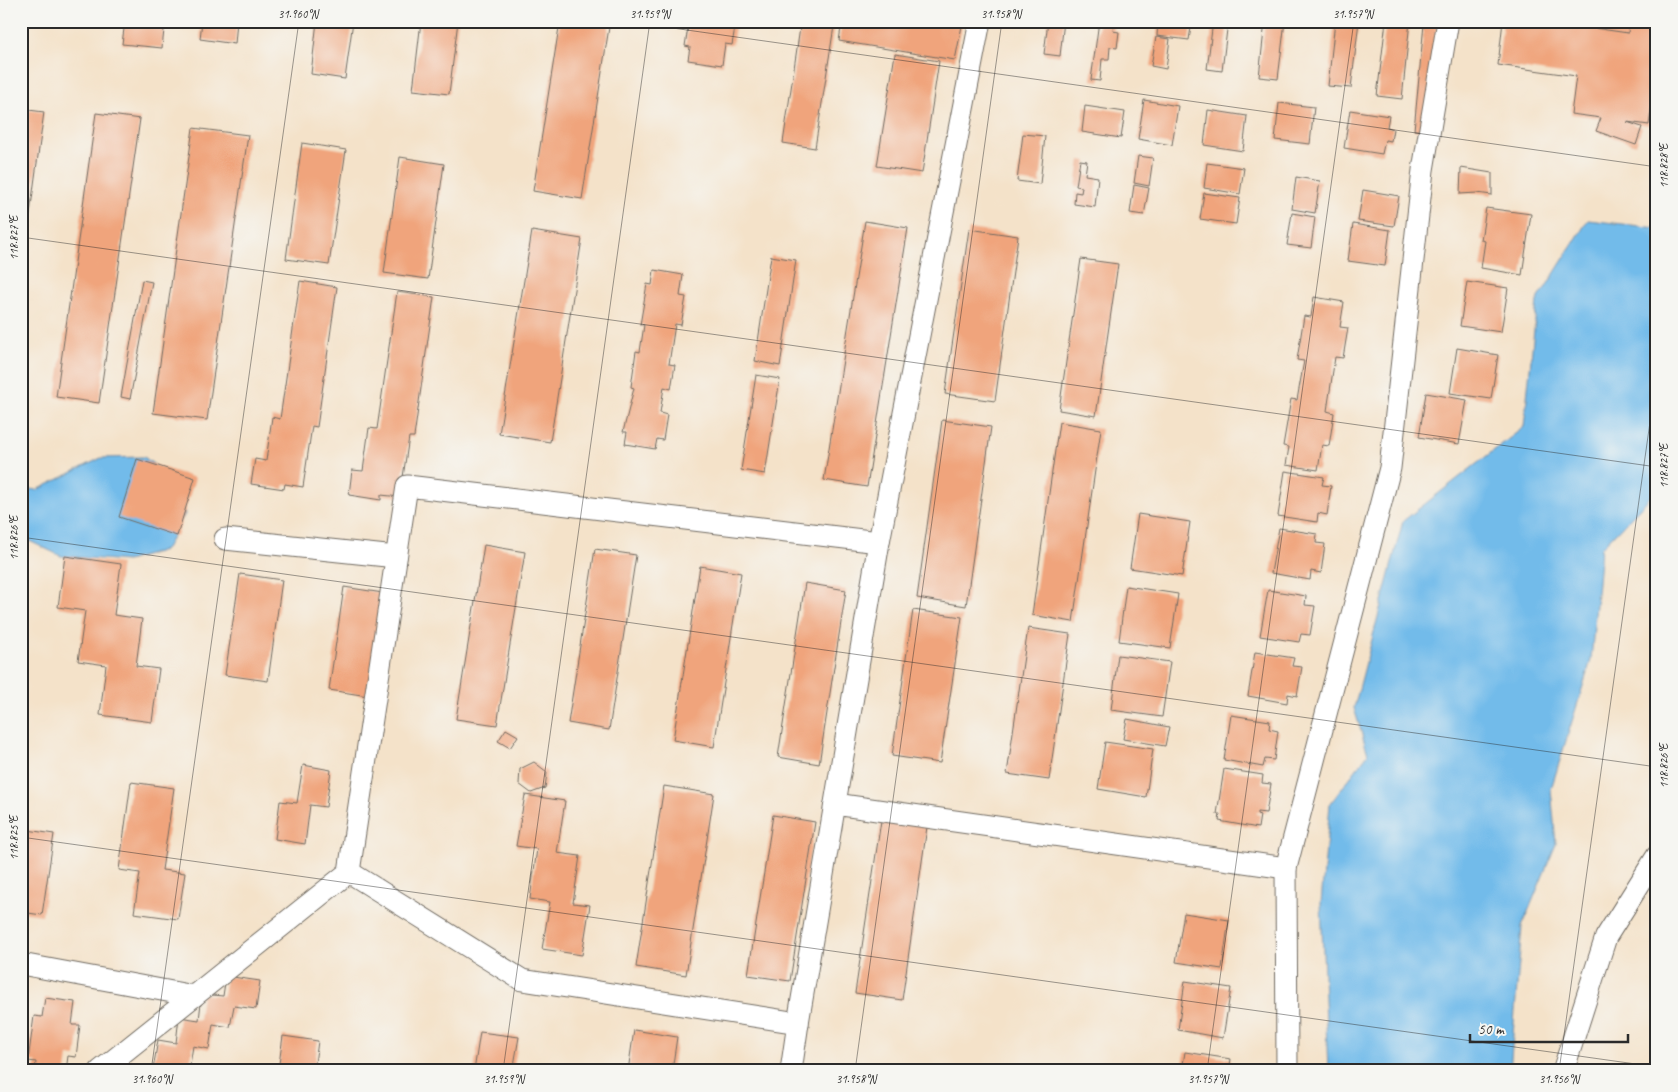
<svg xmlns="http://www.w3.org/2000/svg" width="1678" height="1092" font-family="Caveat,sans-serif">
<rect width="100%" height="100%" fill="#f6f6f2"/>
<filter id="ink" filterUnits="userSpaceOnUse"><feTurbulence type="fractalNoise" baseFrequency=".02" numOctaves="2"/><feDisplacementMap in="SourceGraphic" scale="10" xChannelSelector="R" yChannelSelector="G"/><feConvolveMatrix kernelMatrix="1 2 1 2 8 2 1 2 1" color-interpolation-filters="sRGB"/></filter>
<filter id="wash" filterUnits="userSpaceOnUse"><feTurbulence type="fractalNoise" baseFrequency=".0096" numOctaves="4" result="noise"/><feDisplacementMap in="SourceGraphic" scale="20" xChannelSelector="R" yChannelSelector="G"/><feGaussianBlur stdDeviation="1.12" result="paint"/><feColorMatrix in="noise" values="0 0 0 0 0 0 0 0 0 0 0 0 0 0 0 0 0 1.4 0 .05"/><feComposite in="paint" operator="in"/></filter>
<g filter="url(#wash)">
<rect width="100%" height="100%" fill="#f4e2c9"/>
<!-- water -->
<g fill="#72bbea" stroke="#4e738a">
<polygon points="1588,220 1657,228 1657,490 1601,548 1591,660 1551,789 1556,844 1522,926 1510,1071 1328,1071 1321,903 1330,804 1368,754 1354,708 1403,521 1524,427 1537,301"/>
<polygon points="144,457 177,482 185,514 165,550 127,561 61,556 21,537 21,488 37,490 101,458"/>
</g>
<g id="blocks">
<!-- building -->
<g fill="#f0a47c">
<polygon points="125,21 165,21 162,48 122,44"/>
<polygon points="202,21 237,21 235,44 200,39"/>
<polygon points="317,21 353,21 345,79 311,74"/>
<polygon points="421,21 458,21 449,94 413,90"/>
<polygon points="560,21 610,21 582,199 533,191"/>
<polygon points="689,21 736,21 732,45 725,44 722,65 688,60 690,47 685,46"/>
<polygon points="801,21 834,26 815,148 783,143"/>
<polygon points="842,21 963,21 955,60 839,41"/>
<polygon points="1048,21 1064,21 1060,56 1044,54"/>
<polygon points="1099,21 1114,21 1113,31 1119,32 1117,48 1110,47 1109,59 1102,59 1100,81 1091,80"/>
<polygon points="1158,21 1192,21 1189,40 1157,36"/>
<polygon points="1213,21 1228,21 1222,71 1207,69"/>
<polygon points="1265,21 1285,21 1278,79 1259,77"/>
<polygon points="1335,21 1359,21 1351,88 1328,86"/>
<polygon points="1386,21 1410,21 1402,99 1377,96"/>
<polygon points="1503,21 1566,21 1566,24 1628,33 1629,21 1657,21 1657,69 1649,125 1627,122 1642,127 1636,145 1596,131 1601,118 1571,114 1576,76 1498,65"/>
<polygon points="1424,24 1437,26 1427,131 1414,130"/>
<polygon points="1156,37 1170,39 1166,69 1151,66"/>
<polygon points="895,54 939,61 922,173 877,166"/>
<polygon points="1144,100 1178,106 1172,145 1138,139"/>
<polygon points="1279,103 1314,107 1310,144 1275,140"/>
<polygon points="1085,106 1125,112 1121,138 1082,132"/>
<polygon points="21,109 44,112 22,272 21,272"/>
<polygon points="1208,110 1247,116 1243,151 1204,145"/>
<polygon points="1350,110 1389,116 1387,127 1393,129 1391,141 1385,140 1382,154 1344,148"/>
<polygon points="96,113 140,119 99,403 56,397"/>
<polygon points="193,128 248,135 207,420 153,413"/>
<polygon points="1023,134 1045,136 1040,184 1017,181"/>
<polygon points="302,143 346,150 329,265 286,259"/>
<polygon points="1138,156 1153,158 1149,186 1134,183"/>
<polygon points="400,157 444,164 428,279 384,273"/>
<polygon points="1080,160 1087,161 1085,175 1098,177 1095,207 1074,204 1075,192 1081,193 1082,187 1076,186"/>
<polygon points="1207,163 1244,168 1240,194 1204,188"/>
<polygon points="1461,168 1492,173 1492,195 1477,193 1460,194"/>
<polygon points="1296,177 1320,181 1315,213 1292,209"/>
<polygon points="1134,185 1149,188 1144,215 1130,213"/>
<polygon points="1363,190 1399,196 1394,226 1358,221"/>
<polygon points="1204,193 1240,198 1236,224 1200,219"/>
<polygon points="1486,208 1531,214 1522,275 1481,268 1485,241 1481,240"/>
<polygon points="1292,213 1315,217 1311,248 1287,245"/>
<polygon points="865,221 908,228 867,487 824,480"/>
<polygon points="1353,224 1390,230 1385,266 1348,261"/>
<polygon points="969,229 1018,236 995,401 945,394"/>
<polygon points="532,231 582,239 550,442 499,434"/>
<polygon points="771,256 796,260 780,366 755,361"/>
<polygon points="1081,259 1118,264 1096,416 1059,410"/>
<polygon points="654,270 683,275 680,296 686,297 681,325 675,324 669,364 675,365 671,389 664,387 660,413 667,415 663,440 657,439 655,449 625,444 627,432 623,432 634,388 631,387 636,351 640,352 644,325 640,325 647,284 652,285"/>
<polygon points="142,280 152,282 130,399 121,397"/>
<polygon points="300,281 337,287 317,427 312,426 303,487 285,484 284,489 251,484 255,459 266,461 272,417 280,419"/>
<polygon points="1467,282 1508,288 1501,332 1460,326"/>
<polygon points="397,292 434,297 414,437 409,437 400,497 381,495 381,500 349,495 352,470 363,471 369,428 377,429"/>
<polygon points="1314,297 1344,302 1340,327 1348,328 1343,358 1335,357 1327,411 1334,413 1329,446 1322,445 1318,470 1286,465 1289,447 1283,446 1291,399 1297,400 1304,361 1297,360 1304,316 1311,317"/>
<polygon points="1457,348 1498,355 1491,399 1450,393"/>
<polygon points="756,375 780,379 765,474 741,470"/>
<polygon points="1426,393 1467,400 1459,444 1419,437"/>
<polygon points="942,420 991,427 966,606 917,598"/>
<polygon points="1059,422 1101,429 1073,622 1032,615"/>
<polygon points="137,459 195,478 177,536 119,517"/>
<polygon points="1285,471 1324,477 1322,485 1331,486 1327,515 1318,513 1317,522 1278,516"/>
<polygon points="1138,514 1190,522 1182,576 1130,568"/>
<polygon points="1279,528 1317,534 1316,543 1325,544 1321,573 1311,571 1310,580 1271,573"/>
<polygon points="484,545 525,552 497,725 456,719"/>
<polygon points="595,549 636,555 609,730 568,723"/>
<polygon points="65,556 121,564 114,615 142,619 136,666 159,669 152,722 100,715 106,665 78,661 85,611 58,607"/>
<polygon points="700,566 741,573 714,747 673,740"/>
<polygon points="240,574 282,580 268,681 225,675"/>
<polygon points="805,583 846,590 819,764 778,757"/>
<polygon points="1126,586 1178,594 1170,648 1119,641"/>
<polygon points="344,587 383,593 368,696 329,690"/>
<polygon points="1268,590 1306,596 1305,605 1315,606 1310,635 1301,634 1299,642 1260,636"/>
<polygon points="913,610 962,617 940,763 892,756"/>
<polygon points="1028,628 1070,634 1049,780 1007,774"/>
<polygon points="1255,652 1294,658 1292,666 1302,667 1297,696 1288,694 1287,703 1248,696"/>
<polygon points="1118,655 1170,662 1162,717 1111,710"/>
<polygon points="1231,715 1270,721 1269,729 1278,731 1274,760 1265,759 1263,767 1224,760"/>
<polygon points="1127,719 1169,727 1165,746 1123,739"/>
<polygon points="506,729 518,736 510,748 498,741"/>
<polygon points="1105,742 1153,749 1146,797 1098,789"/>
<polygon points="534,762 547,772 545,788 531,793 519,784 520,769"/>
<polygon points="303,765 331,770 326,807 310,805 305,844 275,839 280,801 297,803"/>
<polygon points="1224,769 1263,775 1262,783 1271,784 1266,813 1257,812 1257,814 1260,815 1258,828 1219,821 1220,814 1217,814"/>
<polygon points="131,782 174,788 162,870 185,873 178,919 134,913 140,873 119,870"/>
<polygon points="664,786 714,794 686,975 636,967"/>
<polygon points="525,795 565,801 557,853 580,856 573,903 590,905 582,955 542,949 550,902 530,899 537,849 516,846"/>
<polygon points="882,814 928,820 902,1000 855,993"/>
<polygon points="773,815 815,822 790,981 748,975"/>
<polygon points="21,829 54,834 42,915 21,912"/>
<polygon points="1184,913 1229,920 1222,969 1176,962"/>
<polygon points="226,976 260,981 256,1009 234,1006 230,1027 213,1024 209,1049 193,1046 189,1071 132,1071 132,1066 153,1069 158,1040 176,1043 179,1017 199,1020 202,994 223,996"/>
<polygon points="1185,981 1231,988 1223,1038 1178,1030"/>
<polygon points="45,998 75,1002 72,1025 80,1025 76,1057 68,1056 66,1071 35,1071 36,1062 28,1061 34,1016 42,1017"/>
<polygon points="634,1030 677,1037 672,1071 628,1071"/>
<polygon points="480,1032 519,1037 513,1071 474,1071"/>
<polygon points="283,1036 318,1041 314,1071 278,1071"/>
<polygon points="1185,1052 1231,1059 1229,1071 1182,1071"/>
</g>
</g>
</g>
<g filter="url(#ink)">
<use href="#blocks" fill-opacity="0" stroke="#716b62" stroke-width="1"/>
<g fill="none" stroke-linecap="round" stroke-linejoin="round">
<defs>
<g id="minor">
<polyline points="225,539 396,557"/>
<polyline points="835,804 1286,868 1390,468 1423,170 1448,21"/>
<polyline points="1286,868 1287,1071"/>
<polyline points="349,872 522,980 798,1023 791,1071"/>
<polyline points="21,964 194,996"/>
<polyline points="798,1023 879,542 980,21"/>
<polyline points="100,1071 349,872 407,486 879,542"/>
<polyline points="1564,1071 1564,1068 1606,937 1657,856"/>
</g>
</defs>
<!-- minor casing -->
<use href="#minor" stroke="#716b62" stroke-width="23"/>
<!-- minor -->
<use href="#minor" stroke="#fff" stroke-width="21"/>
</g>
</g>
<!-- ticks -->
<path fill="none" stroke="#2b2b2b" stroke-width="1" stroke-opacity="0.45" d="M623 21 1657 167M21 237 1657 467M21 537 1657 767M21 837 1657 1067M151 1071 299 21M503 1071 650 21M855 1071 1002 21M1207 1071 1354 21M1559 1071 1657 372"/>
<!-- margin -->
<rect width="1678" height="1092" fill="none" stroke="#f6f6f2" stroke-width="55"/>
<!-- scale -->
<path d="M1470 1034v8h158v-8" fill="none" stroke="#2b2b2b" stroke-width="2.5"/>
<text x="1478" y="1034" font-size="15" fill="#2b2b2b" stroke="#f6f6f2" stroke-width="4" paint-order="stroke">50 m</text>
<rect x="28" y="28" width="1622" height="1036" fill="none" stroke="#2b2b2b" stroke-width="2"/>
<g font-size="12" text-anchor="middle" fill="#2b2b2b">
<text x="298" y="18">31.960°N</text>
<text x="650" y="18">31.959°N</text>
<text x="1001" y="18">31.958°N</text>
<text x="1353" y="18">31.957°N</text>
<text transform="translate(1664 166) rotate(-90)" y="4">118.828°E</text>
<text transform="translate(14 238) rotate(-90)" y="4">118.827°E</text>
<text transform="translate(1664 466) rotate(-90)" y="4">118.827°E</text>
<text transform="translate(14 538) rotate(-90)" y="4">118.826°E</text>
<text transform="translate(1664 766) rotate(-90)" y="4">118.826°E</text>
<text transform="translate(14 838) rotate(-90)" y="4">118.825°E</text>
<text x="152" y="1083">31.960°N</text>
<text x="504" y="1083">31.959°N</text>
<text x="856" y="1083">31.958°N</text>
<text x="1208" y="1083">31.957°N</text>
<text x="1559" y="1083">31.956°N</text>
</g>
</svg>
